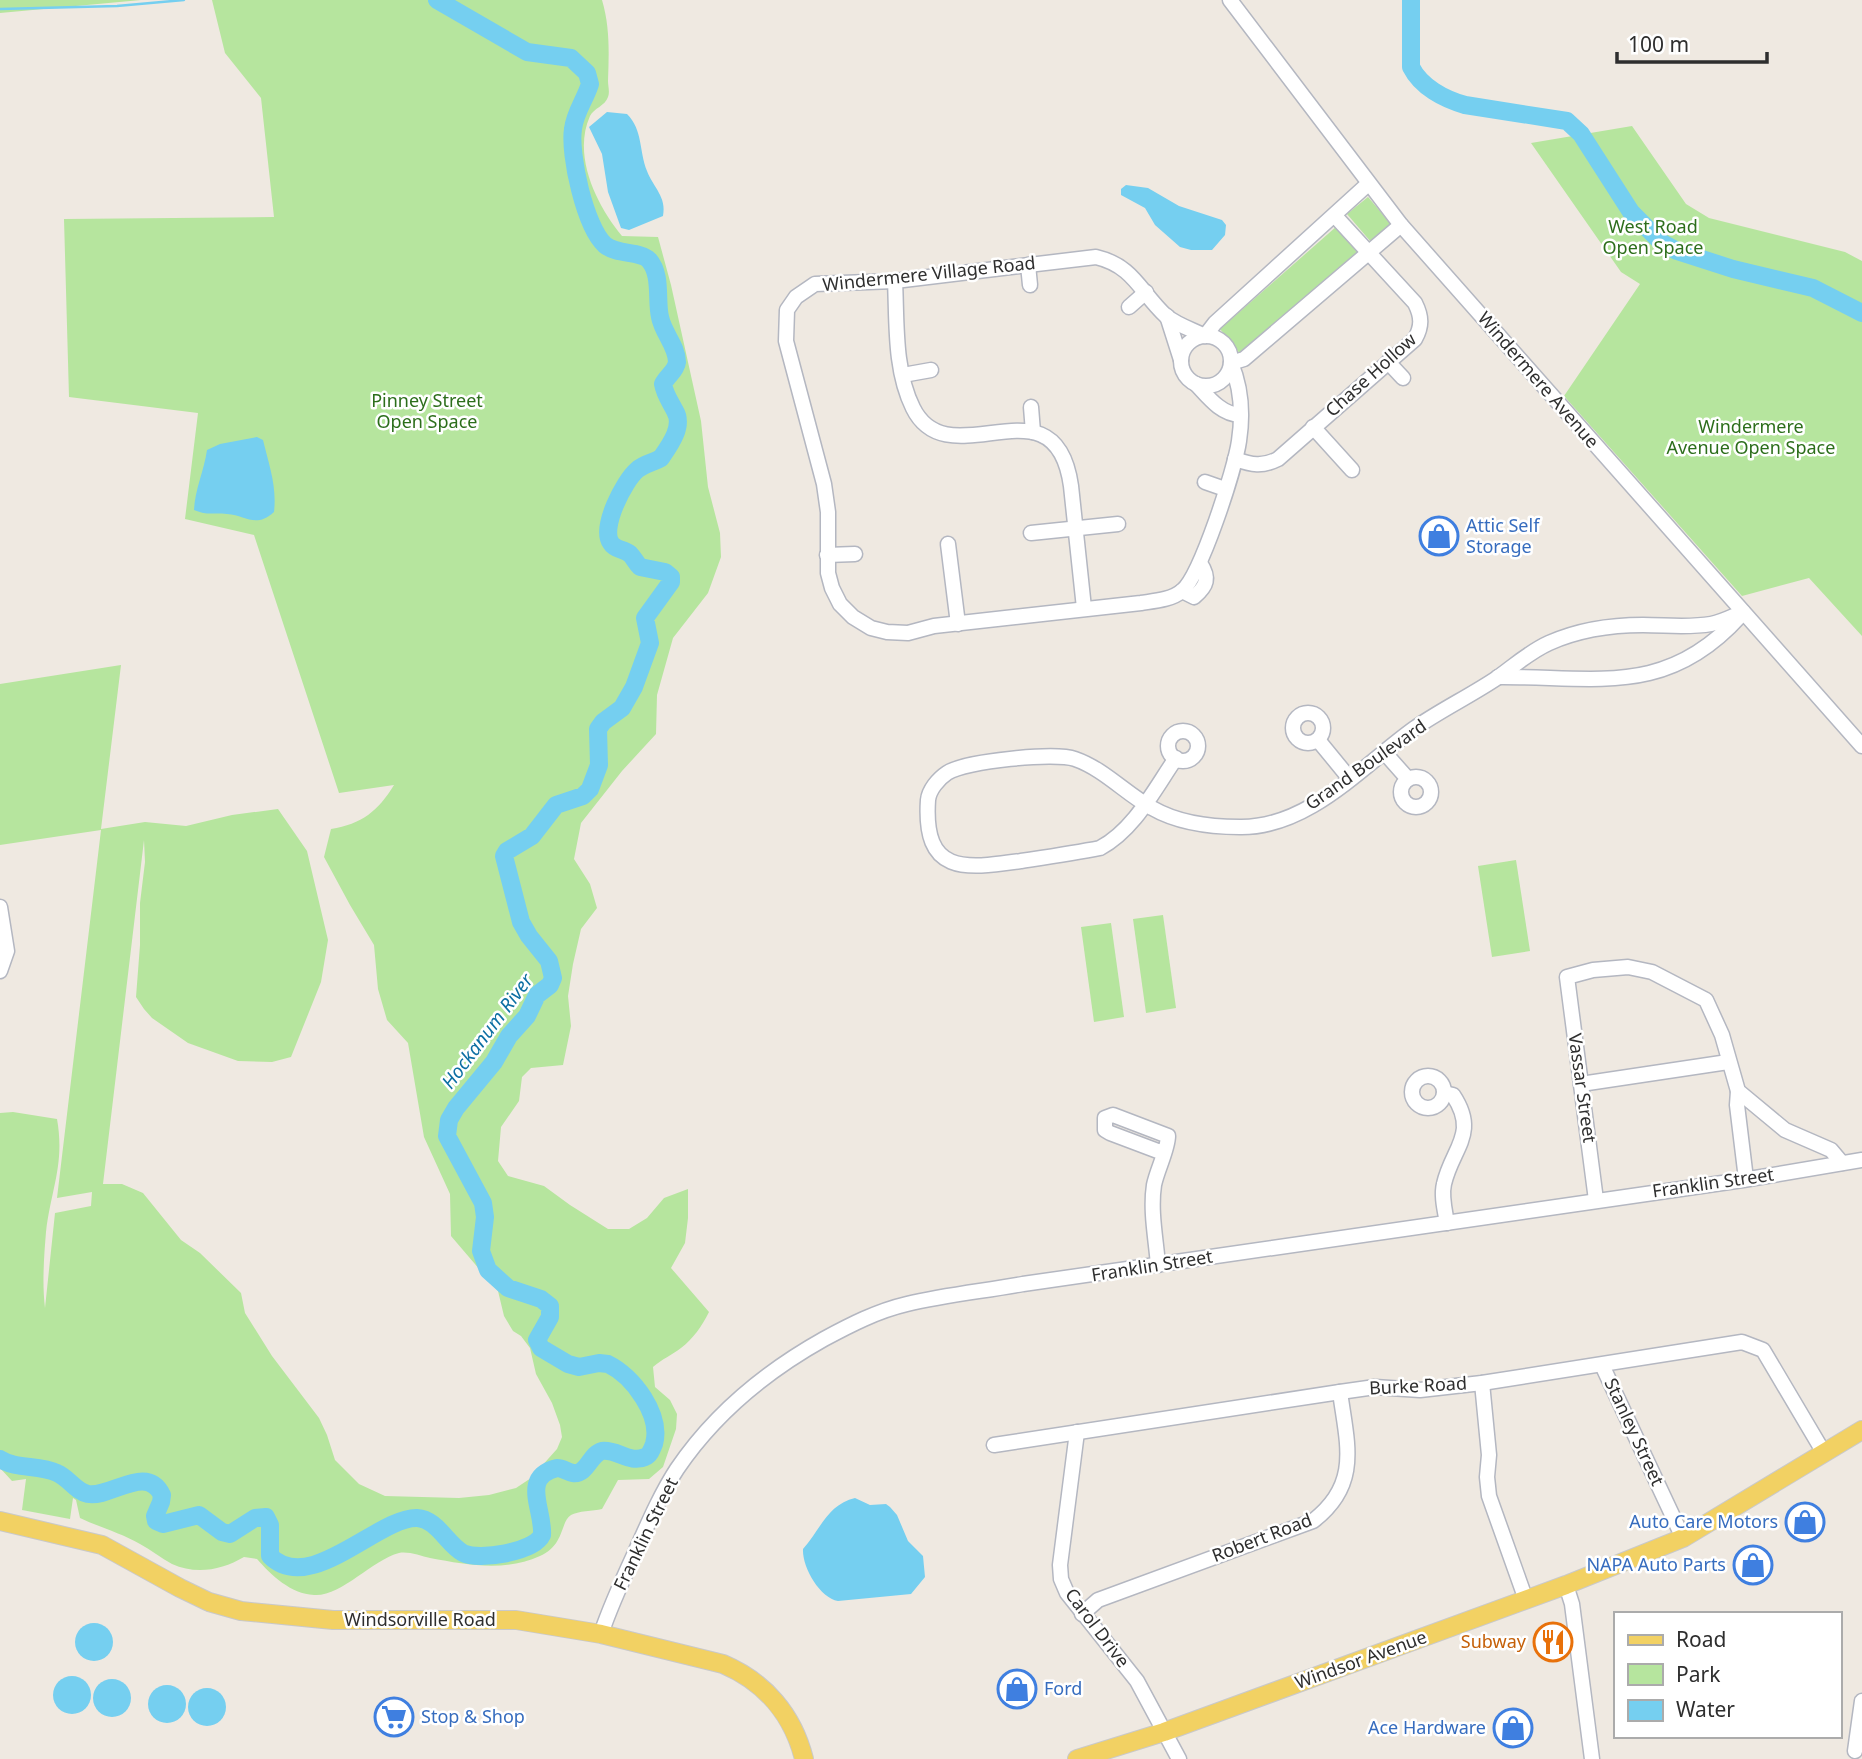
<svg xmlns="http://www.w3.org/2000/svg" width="1862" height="1759" font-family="'Noto Sans',sans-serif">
<rect width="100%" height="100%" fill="#efe9e1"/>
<!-- green -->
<g fill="#b6e59e">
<polygon points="0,0 141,0 0,13"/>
<path d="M212 0H602C610 27 609 53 608 81 608 86 610 92 608 97 605 106 594 108 590 116 572 156 597 206 622 236L658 237 671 285 701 421 708 487 720 533 721 557 708 593 673 638 657 695 656 734 622 771 581 823 574 859 590 884 597 908 581 929 573 964 568 996 571 1026 563 1065 531 1068 522 1077 519 1101 501 1127 498 1161 508 1176 544 1186 570 1205 608 1229H629L647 1218 664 1198 688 1189V1218L685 1243 671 1268 709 1312C702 1326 693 1339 681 1348 672 1355 662 1359 653 1367L655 1387 670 1400 677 1414 676 1429 663 1467 649 1479 618 1480 602 1509C593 1511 578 1511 571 1515 560 1522 565 1545 540 1556 504 1572 468 1565 430 1558 421 1556 408 1551 399 1553 372 1560 341 1597 314 1595 291 1594 271 1575 257 1559L244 1557C222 1570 196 1575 172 1564 161 1558 151 1550 140 1544 121 1533 99 1527 80 1518L76 1500 73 1498 70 1519 22 1510 26 1479 12 1481 0 1468V1113L13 1112 57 1119C65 1164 51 1189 46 1232 44 1256 42 1284 45 1308L55 1213 91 1206 92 1192 57 1198 101 830 0 845V684L121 665 101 829 145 822 186 826 232 815 278 809 307 851 328 940 321 982 291 1057 272 1062 238 1061 188 1043 152 1018 144 1009 136 997 140 945V903L145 862 144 840 103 1184H122L143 1193 181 1240 200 1253 241 1293 245 1313 272 1356 319 1418 327 1435 335 1460 359 1484 385 1496 459 1498 489 1495 516 1488 531 1478 557 1449 562 1437 560 1425 552 1403 536 1374 530 1348 521 1336 513 1331 504 1316 498 1291 451 1236 450 1194 424 1137 408 1043 387 1020 378 989 374 945 350 905 324 857 331 829C362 824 378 811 394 785L339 793 254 535 185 519 198 413 69 397 64 219 274 217 261 98 225 53Z"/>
<polygon points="1632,126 1686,204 1709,218 1845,252 1862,261 1862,636 1809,578 1742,596 1564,396 1640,284 1621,272 1531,143"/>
<polygon points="1368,197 1391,224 1371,242 1347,214"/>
<polygon points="1337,226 1360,251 1241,355 1220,329"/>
<polygon points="1516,860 1530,951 1492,957 1478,866"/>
<polygon points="1163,915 1176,1008 1146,1013 1133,919"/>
<polygon points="1111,923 1124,1017 1094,1022 1081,927"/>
</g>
<!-- water -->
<g fill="#75cff0">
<path d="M607 112 627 114C643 130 639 151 647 171 653 187 667 197 663 216L629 230 621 228 608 192 602 154 589 127Z"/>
<polygon points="1126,185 1148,188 1179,206 1222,220 1226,225 1225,235 1212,250 1191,250 1180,247 1155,225 1145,208 1121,195 1121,189"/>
<path d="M257 437 263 440C269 465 277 486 274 512 255 529 246 515 227 514 212 512 209 516 194 510 195 489 204 471 207 450L220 444Z"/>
<path d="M855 1498 870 1505 886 1504 890 1507 897 1515 908 1541 923 1556 925 1577 911 1594 838 1601C820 1598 802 1567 803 1549 820 1530 828 1504 855 1498Z"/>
<circle cx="94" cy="1642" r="19"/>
<circle cx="72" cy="1695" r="19"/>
<circle cx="112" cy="1698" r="19"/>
<circle cx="167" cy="1704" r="19"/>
<circle cx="207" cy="1707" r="19"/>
</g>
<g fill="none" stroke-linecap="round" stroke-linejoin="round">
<!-- stream -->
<polyline stroke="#75cff0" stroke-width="2.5" points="0,9 117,6 184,0"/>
<!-- river -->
<g stroke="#75cff0" stroke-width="18">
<path d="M1411 0V67C1421 87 1444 99 1465 105L1567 121 1581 134 1631 212 1662 243 1677 251 1733 269 1813 288 1862 313"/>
<path d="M0 1459C17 1470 39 1464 57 1473 69 1478 75 1491 88 1494 111 1498 147 1463 162 1495L161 1502 155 1516 156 1521 163 1524 199 1515 222 1532 230 1534 255 1518 266 1517 270 1525V1556C310 1596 378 1517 417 1518 437 1519 447 1544 463 1553 479 1561 534 1552 542 1535 544 1510 520 1477 557 1468 563 1468 567 1472 573 1473 587 1475 590 1454 602 1451 617 1449 630 1464 645 1457 650 1455 652 1449 654 1444 662 1415 633 1376 608 1364L599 1363 579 1367 568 1364 541 1348 537 1340 550 1317V1306L541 1299 508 1288 488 1270 481 1251 485 1217 483 1203 447 1136 449 1120 456 1108 494 1062 509 1036 527 1016 537 995 550 985 553 978 549 961 529 936 521 922 504 856 507 851 532 836 556 805 583 796 590 789 599 765 598 729 603 722 622 708 634 687 650 643 645 618 671 582V577L665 572 640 567C636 563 634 558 630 554 624 549 615 550 611 543 600 528 624 481 637 470 645 463 653 463 661 458 670 445 684 426 675 411 670 401 665 395 663 384 667 376 676 371 677 362 677 346 663 333 660 317 656 300 662 275 649 260 640 251 617 255 605 245 585 227 569 154 573 129 575 112 585 100 590 84L587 73 571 58 527 52 437 0"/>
</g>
<defs>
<g id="minor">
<polyline points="1230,0 1401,225 1862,746"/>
<path d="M1368 184 1215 323 1205 336C1193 330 1177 325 1166 316 1140 292 1134 266 1096 257L895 281 815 284 796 297 787 310 786 341 824 484 828 512V573L832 588 840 604 853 617 871 628 887 632 908 633 934 626 1141 603C1154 601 1171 600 1182 591 1201 575 1235 469 1239 441 1243 415 1241 387 1231 363L1244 359 1401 225"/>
<polyline points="1028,265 1030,285"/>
<path d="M895 281C897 322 894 370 913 408 949 481 1055 373 1071 486L1084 608"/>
<polyline points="1129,307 1146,292"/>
<polyline points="1167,316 1181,360"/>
<circle cx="1206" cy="361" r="25"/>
<polyline points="1388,362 1403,378"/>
<polyline points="903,375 931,370"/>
<path d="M1196 384C1209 398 1221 414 1240 415"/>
<polyline points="1031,407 1033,432"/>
<polyline points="1313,427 1352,470"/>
<path d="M1235 459C1252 465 1262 467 1278 459L1415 339C1422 326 1422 317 1415 303L1335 216"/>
<polyline points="1205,482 1225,489"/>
<polyline points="1031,533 1118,524"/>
<polyline points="948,544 958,624"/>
<polyline points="827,555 855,554"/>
<path d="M1182 591 1194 597C1207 586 1210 578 1200 563"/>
<path d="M1498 677C1595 676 1666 698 1740 616"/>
<circle cx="1308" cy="728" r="15"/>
<circle cx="1183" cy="746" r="15"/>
<polyline points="1318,740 1350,779"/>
<polyline points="1384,752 1408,779"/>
<path d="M1176 758C1154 790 1134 830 1100 848 1074 853 1047 857 1021 861 964 869 923 875 928 800 929 790 938 779 947 773 965 761 1055 752 1075 759 1104 769 1126 794 1152 808 1178 823 1210 827 1240 827 1309 828 1363 765 1415 728 1441 710 1470 696 1497 678 1514 666 1529 652 1549 643 1578 630 1611 625 1643 625 1666 625 1688 628 1711 624 1722 622 1733 616 1743 612"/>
<circle cx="1416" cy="792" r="15"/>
<polyline points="0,907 7,951 0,971"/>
<circle cx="1428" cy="1092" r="16"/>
<polyline points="1581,1084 1728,1062"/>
<polyline points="1738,1091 1737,1105 1746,1179"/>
<path d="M1444 1093 1453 1095C1479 1134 1452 1148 1444 1184 1441 1196 1445 1211 1447 1223"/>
<polyline points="1596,1200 1567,977 1593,970 1628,967 1652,972 1706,1000 1722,1035 1738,1091 1785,1130 1831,1150 1842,1163"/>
<path d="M1158 1265C1156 1239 1150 1211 1154 1185 1157 1170 1168 1149 1168 1136L1113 1115 1105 1118V1130L1110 1133 1163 1153"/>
<polyline points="1602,1365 1683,1538"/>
<polyline points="1482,1383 1489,1455 1487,1477 1489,1496 1526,1600"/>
<polyline points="1077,1432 1060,1565 1061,1579 1067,1593 1137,1681 1179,1759"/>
<polyline points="994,1445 1340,1392 1375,1387 1420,1390 1482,1383 1742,1342 1763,1350 1824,1453"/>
<polyline points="1566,1585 1572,1604 1592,1759"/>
<path d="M1082 1614 1098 1600 1313 1521C1361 1484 1347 1444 1340 1392"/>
<path d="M601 1634C610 1607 622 1581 634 1555 647 1526 660 1495 677 1469 715 1413 765 1372 824 1339 850 1325 877 1311 907 1304 944 1295 984 1291 1023 1284L1743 1180 1862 1160"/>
<polyline points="1855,1751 1862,1701"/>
</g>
<g id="major">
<path d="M0 1521 102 1545 180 1588 209 1602 241 1611 333 1620H516L601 1634 723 1664C765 1682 793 1715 804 1759"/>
<polyline points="1077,1759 1164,1732 1566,1585 1683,1538 1862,1430"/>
</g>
</defs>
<!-- minor casing -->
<use href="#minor" stroke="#b4b7c1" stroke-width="17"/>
<!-- major casing -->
<use href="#major" stroke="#c9c9c9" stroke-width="20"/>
<!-- minor -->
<use href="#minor" stroke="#fff" stroke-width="14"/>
<!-- major -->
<use href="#major" stroke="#f2d163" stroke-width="18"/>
</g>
<!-- icons -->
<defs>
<symbol id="shop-ring" viewBox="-11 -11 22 22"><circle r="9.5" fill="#fff" stroke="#3f7fe0" stroke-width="1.5"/><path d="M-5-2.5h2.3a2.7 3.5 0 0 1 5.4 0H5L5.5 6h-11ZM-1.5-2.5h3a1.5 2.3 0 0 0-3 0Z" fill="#3f7fe0"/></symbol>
<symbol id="restaurant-ring" viewBox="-11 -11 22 22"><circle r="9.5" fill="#fff" stroke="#e8710a" stroke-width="1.5"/><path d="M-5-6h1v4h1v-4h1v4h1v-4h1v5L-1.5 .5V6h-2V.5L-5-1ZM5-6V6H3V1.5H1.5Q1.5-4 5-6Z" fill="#e8710a"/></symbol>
<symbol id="supermarket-ring" viewBox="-11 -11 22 22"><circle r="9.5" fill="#fff" stroke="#3f7fe0" stroke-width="1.5"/><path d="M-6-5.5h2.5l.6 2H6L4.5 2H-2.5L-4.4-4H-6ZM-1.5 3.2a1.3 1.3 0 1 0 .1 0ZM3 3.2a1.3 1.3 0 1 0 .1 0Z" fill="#3f7fe0"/></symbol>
</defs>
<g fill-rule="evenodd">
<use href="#shop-ring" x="1417" y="514" width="44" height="44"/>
<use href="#shop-ring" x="1783" y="1500" width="44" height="44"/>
<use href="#shop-ring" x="1731" y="1543" width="44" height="44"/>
<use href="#restaurant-ring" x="1531" y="1620" width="44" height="44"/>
<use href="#shop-ring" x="995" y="1667" width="44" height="44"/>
<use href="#supermarket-ring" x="372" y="1695" width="44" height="44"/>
<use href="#shop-ring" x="1491" y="1706" width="44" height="44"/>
</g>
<g text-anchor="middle" stroke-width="5" stroke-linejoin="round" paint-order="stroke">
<!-- park labels -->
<g font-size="18" fill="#2c6e1b" stroke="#fff">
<text x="1653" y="233">West Road<tspan x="1653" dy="21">Open Space</tspan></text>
<text x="427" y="407">Pinney Street<tspan x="427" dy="21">Open Space</tspan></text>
<text x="1751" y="433">Windermere<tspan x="1751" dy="21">Avenue Open Space</tspan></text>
</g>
<!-- street labels -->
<g font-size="18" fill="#2e2e2e" stroke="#fff">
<text transform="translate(929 274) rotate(-6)" y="6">Windermere Village Road</text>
<text transform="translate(1371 375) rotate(-42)" y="6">Chase Hollow</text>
<text transform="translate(1538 380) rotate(49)" y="6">Windermere Avenue</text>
<text transform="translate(1366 765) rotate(-35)" y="6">Grand Boulevard</text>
<text transform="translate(1582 1088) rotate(82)" y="6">Vassar Street</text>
<text transform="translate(1713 1183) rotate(-8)" y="6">Franklin Street</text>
<text transform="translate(1152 1266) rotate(-9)" y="6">Franklin Street</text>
<text transform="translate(1418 1386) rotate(-3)" y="6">Burke Road</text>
<text transform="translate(1634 1432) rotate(65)" y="6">Stanley Street</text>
<text transform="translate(646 1534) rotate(-64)" y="6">Franklin Street</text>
<text transform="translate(1262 1538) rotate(-21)" y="6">Robert Road</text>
<text x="420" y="1626">Windsorville Road</text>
<text transform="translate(1097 1628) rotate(53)" y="6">Carol Drive</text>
<text transform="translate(1361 1660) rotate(-20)" y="6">Windsor Avenue</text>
</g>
<!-- shop labels -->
<g font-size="18" fill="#366cbe" stroke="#fff" text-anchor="start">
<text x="1466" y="532">Attic Self<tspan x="1466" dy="21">Storage</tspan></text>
<text x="1778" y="1528" text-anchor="end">Auto Care Motors</text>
<text x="1726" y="1571" text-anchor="end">NAPA Auto Parts</text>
<text x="1044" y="1695">Ford</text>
<text x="421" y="1723">Stop &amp; Shop</text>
<text x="1486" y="1734" text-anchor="end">Ace Hardware</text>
</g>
<!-- food labels -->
<g font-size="18" fill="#c56008" stroke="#fff" text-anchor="end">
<text x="1526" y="1648">Subway</text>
</g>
<!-- water labels -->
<g font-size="19" font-style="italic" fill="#0d6fa3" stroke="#fff">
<text transform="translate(487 1031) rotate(-53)" y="7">Hockanum River</text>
</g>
</g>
<!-- legend -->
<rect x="1614" y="1612" width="228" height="126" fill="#ffffff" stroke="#ababab" stroke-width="2"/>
<rect x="1628" y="1635" width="35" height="10" fill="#f2d163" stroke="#ababab" stroke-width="2"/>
<text x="1676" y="1647" font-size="21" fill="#2e2e2e">Road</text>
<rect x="1628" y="1664" width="35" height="21" fill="#b6e59e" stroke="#ababab" stroke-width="2"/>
<text x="1676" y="1682" font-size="21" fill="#2e2e2e">Park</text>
<rect x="1628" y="1700" width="35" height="21" fill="#75cff0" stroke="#ababab" stroke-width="2"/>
<text x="1676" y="1717" font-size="21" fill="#2e2e2e">Water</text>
<!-- scale -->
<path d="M1617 52v10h150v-10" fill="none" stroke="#2e2e2e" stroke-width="3.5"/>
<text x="1628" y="52" font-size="21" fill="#2e2e2e" stroke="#ffffff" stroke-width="5" paint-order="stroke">100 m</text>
</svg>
